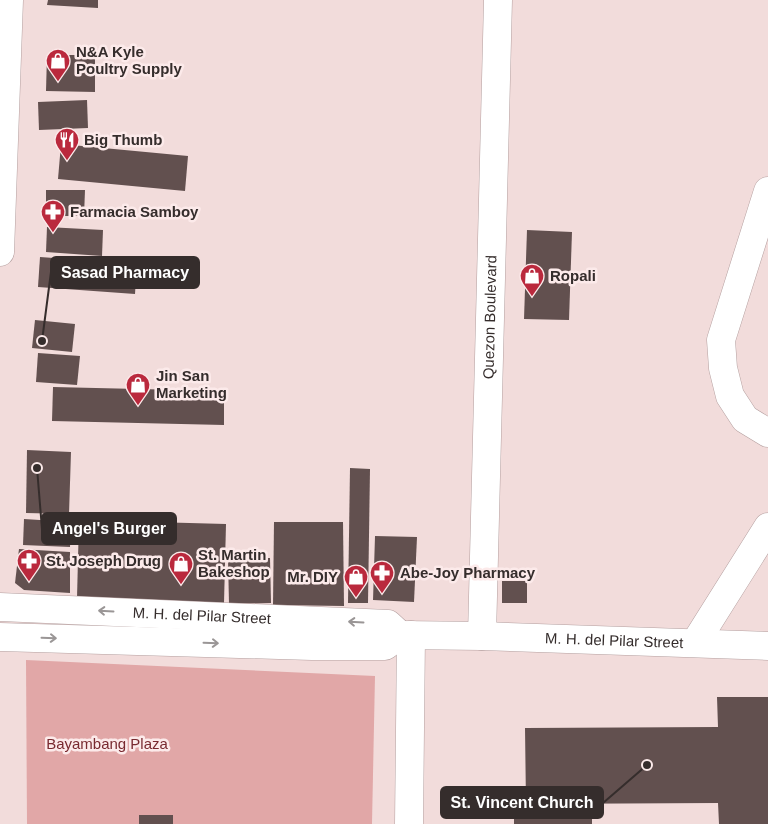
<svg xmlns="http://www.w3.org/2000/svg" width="768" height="824" font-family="Arial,sans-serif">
<rect width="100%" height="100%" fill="#f2dcdb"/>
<!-- green -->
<polygon fill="#e1a7a7" points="26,660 375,676 372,824 27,824"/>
<!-- building -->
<g fill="#62504f">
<polygon points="48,0 98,0 98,8 47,5"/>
<polygon points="47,55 95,55 95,92 46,91"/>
<polygon points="87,100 88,128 39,130 38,102"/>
<polygon points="61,144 188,156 185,191 58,179"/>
<polygon points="46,190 85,190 84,216 46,216"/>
<polygon points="47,227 103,230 102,256 46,252"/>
<polygon points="527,230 572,232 569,320 524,319"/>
<polygon points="40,257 137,264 135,294 38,287"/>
<polygon points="35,320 75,324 72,352 32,348"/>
<polygon points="38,353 80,356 77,385 36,382"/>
<polygon points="53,387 224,391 224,425 52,421"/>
<polygon points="27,450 71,452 69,514 26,513"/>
<polygon points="350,468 370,469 368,603 348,603"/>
<polygon points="24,519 71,522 70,547 23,545"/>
<polygon points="79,520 226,524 224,603 77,598"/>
<polygon points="274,522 343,522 344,606 273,605"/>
<polygon points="375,536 417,537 414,602 373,600"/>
<polygon points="19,549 70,552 70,593 24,590 15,583"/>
<polygon points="228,558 270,558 271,603 229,604"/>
<rect x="502" y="581" width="25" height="22"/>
<polygon points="717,697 768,697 768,824 719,824 718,803 526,804 525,728 718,727"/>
<polygon points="514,812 592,813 592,824 514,824"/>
<rect x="139" y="815" width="34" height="9"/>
</g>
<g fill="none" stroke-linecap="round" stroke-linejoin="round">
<defs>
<g id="minor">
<polyline points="768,191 721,340 723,368 730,396 745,419 768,433"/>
<path id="s1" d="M0 607 388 624 400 635"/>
<path id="s2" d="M482 636 498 0"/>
<path id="s3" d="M0 637 312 646H385L400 635 482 636 768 646"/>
<polyline points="695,643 768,527"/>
<polyline points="409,824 411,635"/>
</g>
<polyline id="major" points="0,252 9,0"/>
</defs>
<!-- minor casing -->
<use href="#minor" stroke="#b49f9f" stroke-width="29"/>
<!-- major casing -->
<use href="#major" stroke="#b49f9f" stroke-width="29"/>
<!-- minor -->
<use href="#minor" stroke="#fff" stroke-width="28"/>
<!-- major -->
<use href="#major" stroke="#fff" stroke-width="28"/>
</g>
<!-- one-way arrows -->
<defs><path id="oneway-shaft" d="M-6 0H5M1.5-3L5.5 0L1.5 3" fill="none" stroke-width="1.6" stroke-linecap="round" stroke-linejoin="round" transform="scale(1.25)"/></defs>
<g stroke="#9a9696">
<use href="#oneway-shaft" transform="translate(106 611) rotate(-177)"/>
<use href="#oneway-shaft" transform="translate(356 622) rotate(-177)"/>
<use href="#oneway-shaft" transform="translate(49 638) rotate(2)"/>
<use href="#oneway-shaft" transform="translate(211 643) rotate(2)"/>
</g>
<!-- icons -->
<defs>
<symbol id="shop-pin" viewBox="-11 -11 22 30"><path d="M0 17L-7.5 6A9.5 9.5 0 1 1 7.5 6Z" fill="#ba293d" stroke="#fceaea"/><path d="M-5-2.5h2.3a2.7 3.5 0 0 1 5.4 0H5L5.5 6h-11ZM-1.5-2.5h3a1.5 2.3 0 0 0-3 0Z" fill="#fff"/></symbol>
<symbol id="restaurant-pin" viewBox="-11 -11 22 30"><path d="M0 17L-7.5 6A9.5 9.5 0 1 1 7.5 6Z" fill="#ba293d" stroke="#fceaea"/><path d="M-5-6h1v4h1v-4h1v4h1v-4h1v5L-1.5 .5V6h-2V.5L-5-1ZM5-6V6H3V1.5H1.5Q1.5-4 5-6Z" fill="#fff"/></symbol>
<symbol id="pharmacy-pin" viewBox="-11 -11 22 30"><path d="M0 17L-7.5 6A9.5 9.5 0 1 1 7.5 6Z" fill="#ba293d" stroke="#fceaea"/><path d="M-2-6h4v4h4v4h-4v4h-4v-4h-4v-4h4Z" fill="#fff"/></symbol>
</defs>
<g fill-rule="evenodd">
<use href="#shop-pin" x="44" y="47" width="28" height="38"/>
<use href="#restaurant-pin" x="53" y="126" width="28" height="38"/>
<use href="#pharmacy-pin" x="39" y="198" width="28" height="38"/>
<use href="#shop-pin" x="518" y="262" width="28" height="38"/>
<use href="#shop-pin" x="124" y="371" width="28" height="38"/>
<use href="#pharmacy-pin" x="15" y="547" width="28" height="38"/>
<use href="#shop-pin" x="167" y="550" width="28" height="38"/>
<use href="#pharmacy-pin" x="368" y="559" width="28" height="38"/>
<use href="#shop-pin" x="342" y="563" width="28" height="38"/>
</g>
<g text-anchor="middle" stroke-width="5" stroke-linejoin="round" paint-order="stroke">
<!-- poi labels -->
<g font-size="15" font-weight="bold" fill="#352d2c" stroke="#fceaea" text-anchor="start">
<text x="76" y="57">N&amp;A Kyle<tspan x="76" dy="17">Poultry Supply</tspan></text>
<text x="84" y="145">Big Thumb</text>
<text x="70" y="217">Farmacia Samboy</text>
<text x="550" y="281">Ropali</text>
<text x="156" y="381">Jin San<tspan x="156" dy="17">Marketing</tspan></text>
<text x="198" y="560">St. Martin<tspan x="198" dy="17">Bakeshop</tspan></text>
<text x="46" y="566">St. Joseph Drug</text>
<text x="400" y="578">Abe-Joy Pharmacy</text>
<text x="338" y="582" text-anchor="end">Mr. DIY</text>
</g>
<!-- street labels -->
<g font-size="15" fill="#352d2c" stroke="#fceaea">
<text dy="5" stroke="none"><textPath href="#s2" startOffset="319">Quezon Boulevard</textPath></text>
<text dy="5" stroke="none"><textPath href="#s1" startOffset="202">M. H. del Pilar Street</textPath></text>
<text dy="5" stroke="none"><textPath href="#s3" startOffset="618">M. H. del Pilar Street</textPath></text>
</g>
<!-- park labels -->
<g font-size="15" fill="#792a30" stroke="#fceaea">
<text x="107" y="749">Bayambang Plaza</text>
</g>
</g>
<!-- callouts -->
<path fill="none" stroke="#352d2c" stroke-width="2" d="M42 341L51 272M37 468L42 529M647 765L603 803"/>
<g fill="#352d2c" stroke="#fceaea" stroke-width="2">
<circle cx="42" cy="341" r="5"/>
<circle cx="37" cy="468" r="5"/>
<circle cx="647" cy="765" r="5"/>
</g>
<g fill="#352d2c" stroke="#352d2c" stroke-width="2">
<rect x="51" y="257" width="148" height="31" rx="5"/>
<rect x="42" y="513" width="134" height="31" rx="5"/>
<rect x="441" y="787" width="162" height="31" rx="5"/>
</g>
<g font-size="16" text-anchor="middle" font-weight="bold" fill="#fff">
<text x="125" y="278">Sasad Pharmacy</text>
<text x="109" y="534">Angel's Burger</text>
<text x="522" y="808">St. Vincent Church</text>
</g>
</svg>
